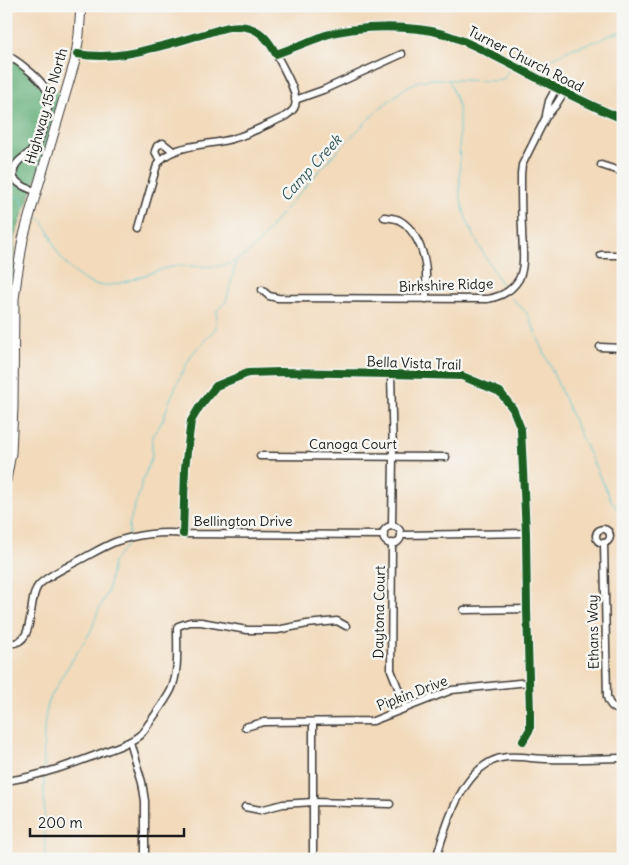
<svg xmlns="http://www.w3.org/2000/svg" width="629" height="865" font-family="Delius,sans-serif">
<rect width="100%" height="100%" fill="#f6f6f2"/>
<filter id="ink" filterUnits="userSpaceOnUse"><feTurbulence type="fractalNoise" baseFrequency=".02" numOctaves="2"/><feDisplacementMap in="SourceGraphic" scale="10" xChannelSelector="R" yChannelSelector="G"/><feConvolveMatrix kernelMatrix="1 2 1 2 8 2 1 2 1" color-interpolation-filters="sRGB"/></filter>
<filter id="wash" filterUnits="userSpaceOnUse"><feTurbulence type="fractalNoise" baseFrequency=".0096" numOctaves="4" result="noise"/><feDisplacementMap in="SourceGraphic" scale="20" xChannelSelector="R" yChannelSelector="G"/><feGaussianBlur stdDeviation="1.12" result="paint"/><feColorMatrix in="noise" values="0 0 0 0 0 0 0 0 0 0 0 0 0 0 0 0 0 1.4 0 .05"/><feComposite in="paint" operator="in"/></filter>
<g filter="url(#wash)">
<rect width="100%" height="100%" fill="#f2dabb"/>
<!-- forest -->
<polygon fill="#60ad78" stroke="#3e644a" points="16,57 62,96 58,121 14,238 14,282 6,284 6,65"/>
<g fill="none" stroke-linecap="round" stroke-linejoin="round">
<!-- stream -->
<g stroke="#5bc9d0" stroke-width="1">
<path d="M516 63C525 57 537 58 547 61L571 49 600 40 607 36 623 31"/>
<polyline points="449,80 458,105 459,118 460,195 465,216 477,242 503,287"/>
<polyline points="6,195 14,195 22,199 24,207"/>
<path d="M36 216C48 222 51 240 57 251 63 262 75 275 86 281 110 296 152 268 178 266 198 265 217 270 235 261 252 253 264 237 275 221L336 152 381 107 408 86 419 81 432 79 489 81 503 80 509 70 511 68"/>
<polyline points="511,298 527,313 534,329 577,428 611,500 623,517"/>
<polyline points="129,535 129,525 132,514 140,491 142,482 152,456 152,441 154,434 163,420 169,402 181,375 192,354 216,328 217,310 226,302 236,262"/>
<path d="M44 771C44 749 42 726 48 704 51 694 58 686 62 676L91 631 98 611 108 591 113 562 124 548 128 541"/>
<polyline points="44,775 45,859"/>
</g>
</g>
</g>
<g filter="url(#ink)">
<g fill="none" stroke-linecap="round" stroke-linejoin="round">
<defs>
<g id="minor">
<path d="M6 54C19 62 47 82 49 97 50 106 46 116 44 124 42 131 40 140 36 146 26 159 11 159 14 179 21 186 27 189 37 191"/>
<polyline points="295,100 323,90 402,54"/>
<polyline points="546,115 549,101 556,88"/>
<polyline points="160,161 155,151 157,146 163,143 173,151"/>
<polyline points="601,165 623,172"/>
<path d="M384 217C389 218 395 218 399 220 413 227 423 249 425 263 427 275 426 287 426 299"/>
<path d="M139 228 157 165C169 143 213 146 235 138 252 133 268 124 284 117 288 114 294 111 295 106 299 93 282 66 276 54"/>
<polyline points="601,255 623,255"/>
<path d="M262 290 269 296 278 298 487 299C500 297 512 291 519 279 526 265 522 244 522 229 521 210 521 192 521 174L522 165 546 117 556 105 564 92"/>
<polyline points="600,347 623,348"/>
<polyline points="391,374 393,456 392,526"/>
<polyline points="260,456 446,457"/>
<circle cx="392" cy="535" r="9"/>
<circle cx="603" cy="536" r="7"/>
<polyline points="183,534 185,468 191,421 200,406 216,386 248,373 280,372 391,374 462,376 500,392 513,409 521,429 526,533 527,609 530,713 530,729 523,741"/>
<polyline points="401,535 526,533"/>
<polyline points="392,543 391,670 406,708"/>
<path d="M604 543 607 697C609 705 614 710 623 711"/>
<polyline points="464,610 527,609"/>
<path d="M6 643C38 648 26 602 38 586 44 578 61 570 70 565 85 558 100 548 115 542 134 535 163 531 183 534L384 535"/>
<polyline points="245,727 264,722 373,721 452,690 529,682"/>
<polyline points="130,742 142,782 145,801 145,859"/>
<path d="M6 781C41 776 76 763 109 750 120 746 132 742 140 735 144 731 147 726 150 722 157 712 165 702 171 690 179 673 177 649 177 629L178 626 190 622H201L247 630H277L307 624 337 621 346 626"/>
<polyline points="245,807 260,810 283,804 313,802 390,804"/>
<polyline points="313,859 313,722"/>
<path d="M436 859C446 824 464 761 507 757 521 756 535 759 549 759 574 760 598 758 623 758"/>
</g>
<path id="tertiary" d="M77 54C101 58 129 55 153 48 168 45 183 40 197 36 213 32 234 22 250 28 263 32 270 43 276 54 293 48 310 41 326 35 359 25 411 25 444 34 466 40 486 52 506 62 545 82 583 103 623 119"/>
<polyline id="secondary" points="6,480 11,453 13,407 14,299 17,276 23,239 31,210 75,61 79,35 81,6"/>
</defs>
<!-- minor casing -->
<use href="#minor" stroke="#3c3834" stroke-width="9"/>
<!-- tertiary casing -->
<use href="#tertiary" stroke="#3c3834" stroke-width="10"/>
<!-- secondary casing -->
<use href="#secondary" stroke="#3c3834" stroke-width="11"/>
<!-- minor -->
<use href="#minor" stroke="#fff" stroke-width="6"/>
<!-- tertiary -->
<use href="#tertiary" stroke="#fff" stroke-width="8"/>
<!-- secondary -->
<use href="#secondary" stroke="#fff" stroke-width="9"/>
<defs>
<g id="cycleway">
<path d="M77 54C101 58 129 55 153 48 168 45 183 40 197 36 213 32 234 22 250 28 263 32 270 43 276 54 293 48 310 41 326 35 359 25 411 25 444 34 466 40 486 52 506 62 545 82 583 103 623 119"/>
<polyline points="183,534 185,468 191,421 200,406 216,386 248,373 280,372 391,374 462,376 500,392 513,409 521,429 526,533 527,609 530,713 530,729 523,741"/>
</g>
</defs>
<!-- cycleway casing -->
<use href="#cycleway" stroke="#f6f6f2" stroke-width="11"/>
<!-- cycleway -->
<use href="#cycleway" stroke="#1b5e20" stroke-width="8"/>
</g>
</g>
<g text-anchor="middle" stroke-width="5" stroke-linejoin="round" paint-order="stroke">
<!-- street labels -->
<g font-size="14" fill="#1c1c1c" stroke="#f6f6f2">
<text transform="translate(526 59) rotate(27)" y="5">Turner Church Road</text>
<text transform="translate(46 106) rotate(-74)" y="5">Highway 155 North</text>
<text transform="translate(446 285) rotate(-2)" y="5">Birkshire Ridge</text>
<text transform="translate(414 363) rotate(2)" y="5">Bella Vista Trail</text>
<text x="353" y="449">Canoga Court</text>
<text x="243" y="526">Bellington Drive</text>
<text transform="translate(379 612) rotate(-89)" y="5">Daytona Court</text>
<text transform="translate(593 632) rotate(-91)" y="5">Ethans Way</text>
<text transform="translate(412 693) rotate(-21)" y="5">Pipkin Drive</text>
</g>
<!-- water labels -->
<g font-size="15" font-style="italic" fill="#32595b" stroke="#f6f6f2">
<text transform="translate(311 168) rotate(-48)" y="5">Camp Creek</text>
</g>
</g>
<!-- margin -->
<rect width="629" height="865" fill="none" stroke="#f6f6f2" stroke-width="25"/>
<!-- scale -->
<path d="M30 828v8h154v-8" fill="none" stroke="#1c1c1c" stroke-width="2.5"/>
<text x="38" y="828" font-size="15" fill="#1c1c1c" stroke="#f6f6f2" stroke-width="4" paint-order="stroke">200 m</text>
</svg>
